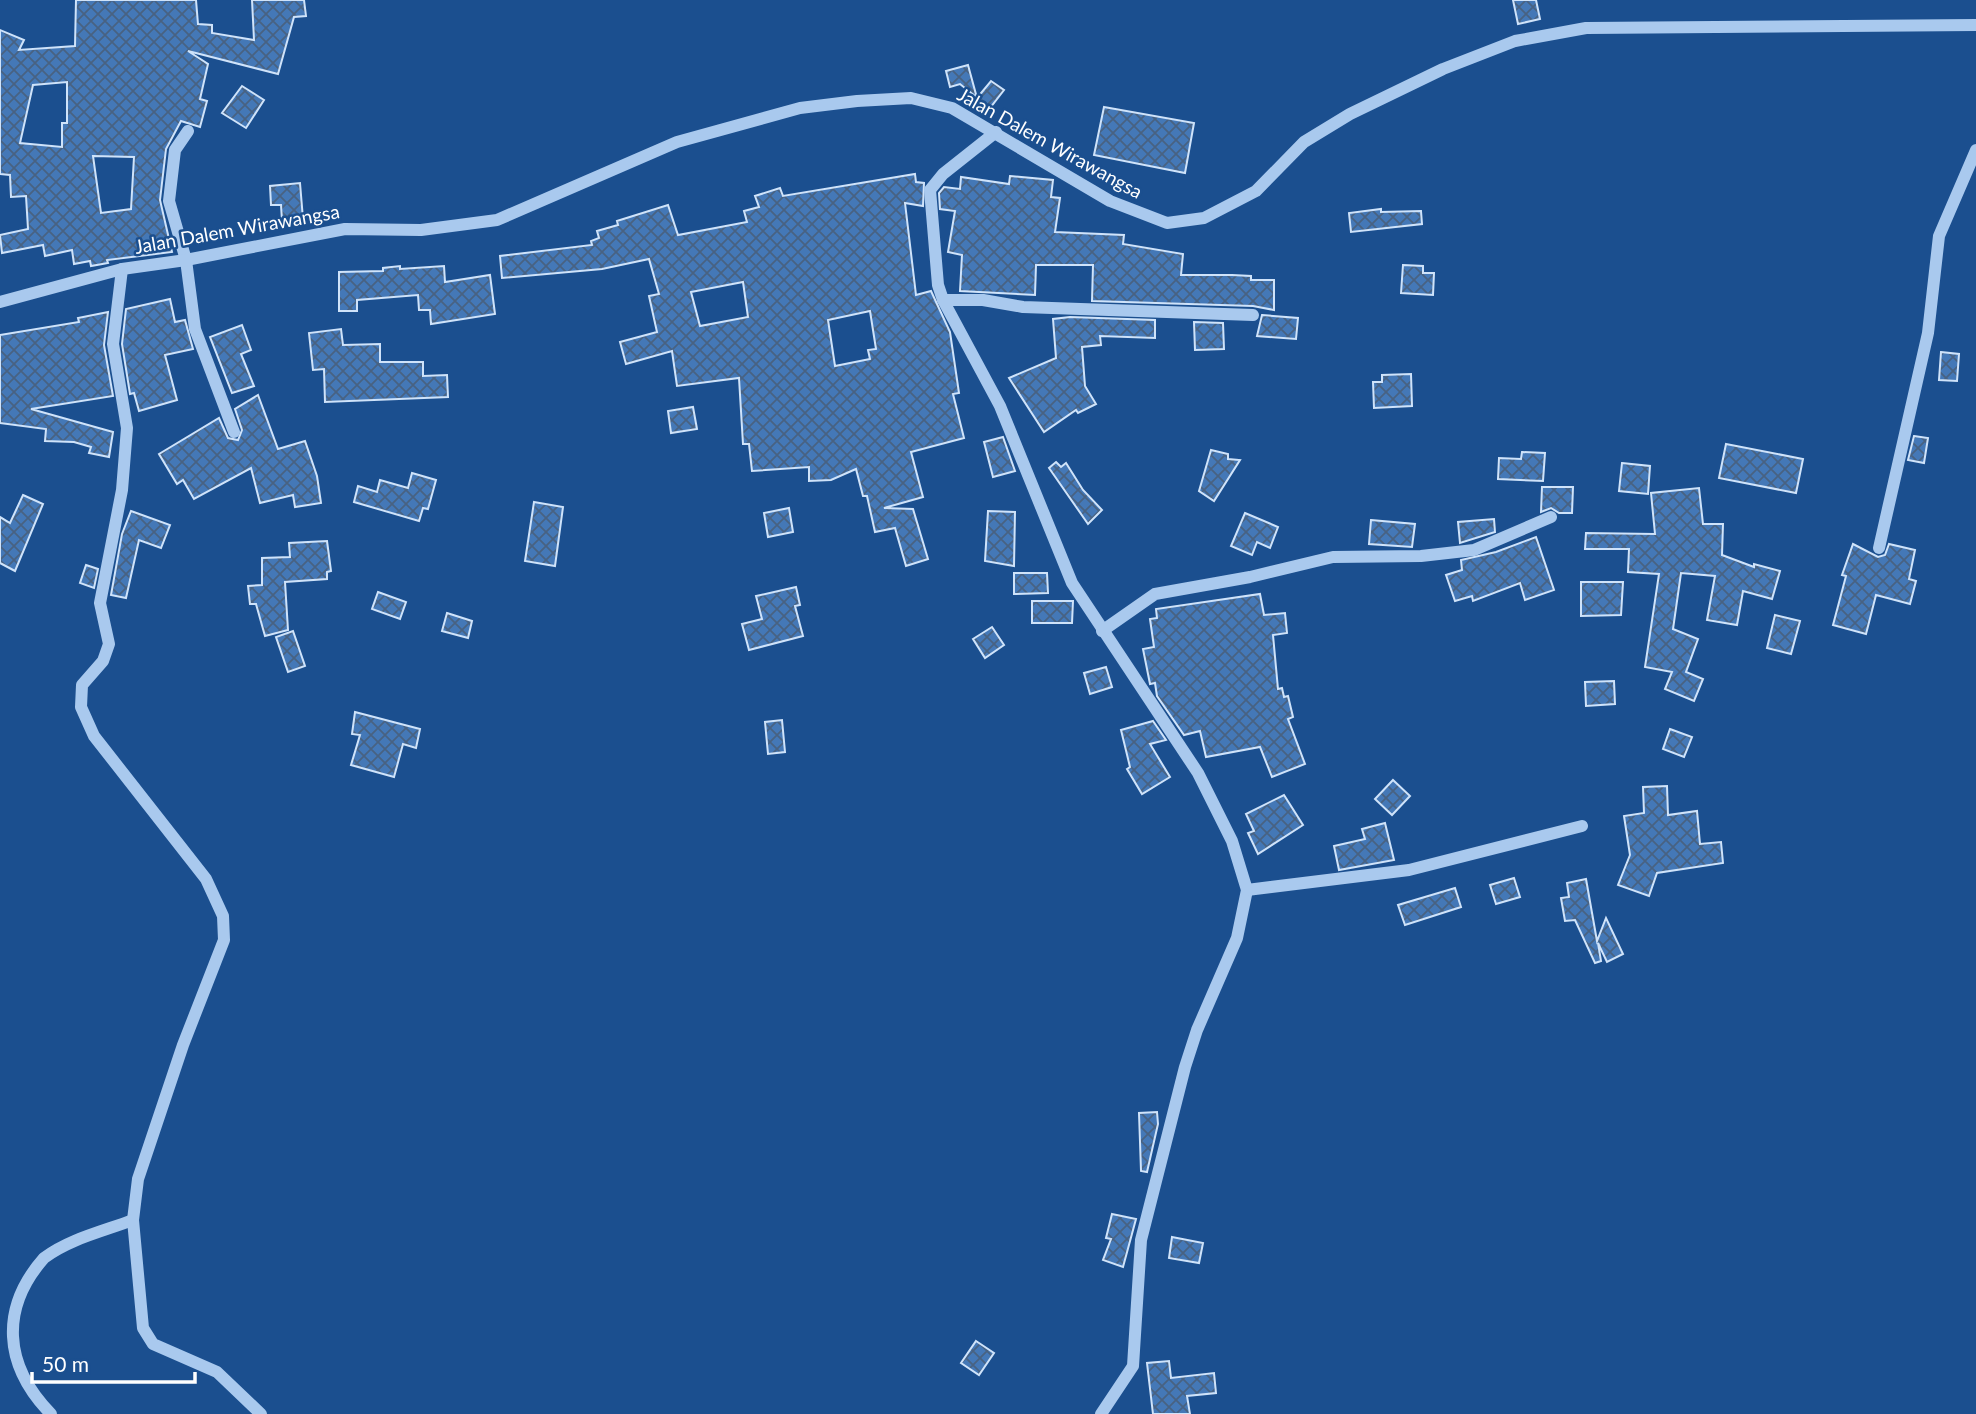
<svg xmlns="http://www.w3.org/2000/svg" width="1976" height="1414" font-family="Lato,sans-serif">
<defs>
<pattern id="building-cross-hatch" width="8" height="8" patternUnits="userSpaceOnUse" patternTransform="scale(1.75)"><rect width="8" height="8" fill="#4478b7"/><path d="M0 0l8 8M0 8l8-8" fill="none" stroke="#486282"/></pattern>
</defs>
<rect width="100%" height="100%" fill="#1b4f8f"/>
<!-- building -->
<g fill="url(#building-cross-hatch)" stroke="#cfe3fa" stroke-width="2" fill-rule="evenodd">
<path d="M76 0H196L198 24 212 25V33L254 40 252 0H304L306 16 294 17 278 74 188 51 208 64 200 99 207 101 200 127 181 121 166 149 160 200 172 252 107 260 108 263 91 266 90 261 74 264 72 250 45 256 43 245 2 253 0 235 28 229 26 196 11 197 10 175 0 174V30L24 40 19 50 75 46ZM67 82V123H62V147L20 143 33 85ZM93 156 134 157 131 209 101 213Z"/>
<polygon points="1513,0 1536,0 1540,19 1518,24"/>
<polygon points="968,65 977,98 991,81 1004,90 990,108 960,84 950,87 946,71"/>
<polygon points="242,86 264,100 246,128 222,113"/>
<polygon points="1104,107 1194,123 1185,173 1094,155"/>
<path d="M915 174 916 182 924 183 923 206 905 203 916 295 931 291 950 332 959 393 953 394 964 438 911 452 923 497 884 508 913 509 928 559 906 566 895 528 875 532 867 496H863L856 469 831 480 809 481V467L752 471 749 444H743L739 378 677 386 672 351 626 364 620 342 657 332 649 296 659 294 649 259 602 269 502 278 500 256 592 245 591 241 599 238 597 231 618 225 617 221 668 205 678 235 747 222 744 211 759 207 755 196 780 188 783 196ZM743 282 748 317 700 326 691 292ZM870 311 876 349 868 350 870 359 835 366 828 320Z"/>
<polygon points="1010,176 1053,180 1051,197 1060,198 1055,232 1124,235 1123,244 1183,254 1181,275 1232,275 1251,276 1251,280 1274,280 1274,310 1253,306 1092,301 1093,265 1036,265 1035,295 960,291 962,255 948,252 955,211 940,209 939,193 944,187 960,189 961,177 1009,184"/>
<polygon points="300,183 303,219 282,221 281,205 271,205 270,186"/>
<polygon points="1381,209 1381,212 1421,211 1422,224 1351,232 1349,213"/>
<polygon points="1403,265 1423,266 1423,273 1434,273 1433,295 1401,293"/>
<polygon points="400,266 400,269 444,266 445,282 490,275 495,314 431,324 430,310 419,310 418,295 357,300 357,311 339,311 339,272 383,271 383,268"/>
<polygon points="170,299 175,322 185,320 193,349 165,355 177,400 139,411 134,393 130,394 122,344 126,309"/>
<polygon points="108,312 104,345 113,396 31,409 113,432 109,457 89,453 91,447 74,442 45,441 46,429 0,423 0,335 79,322 78,318"/>
<polygon points="1262,315 1298,318 1296,339 1257,336"/>
<polygon points="1070,317 1155,320 1155,338 1100,336 1101,345 1082,347 1085,386 1096,404 1078,413 1076,410 1044,432 1009,378 1056,358 1053,319"/>
<polygon points="1194,322 1223,323 1224,349 1195,350"/>
<polygon points="242,325 251,350 241,354 254,386 232,393 210,337"/>
<polygon points="341,329 343,345 380,344 380,362 423,362 423,376 447,375 448,397 325,402 324,369 313,370 309,333"/>
<polygon points="1941,352 1959,354 1957,381 1939,380"/>
<polygon points="1411,374 1412,406 1374,408 1373,382 1382,382 1382,375"/>
<polygon points="258,395 278,449 305,441 317,476 321,503 295,507 293,495 260,503 251,468 194,499 183,480 177,484 159,454 219,418 228,438 238,440 242,430 235,409"/>
<polygon points="693,407 697,429 671,433 668,411"/>
<polygon points="1914,436 1928,438 1924,463 1908,460"/>
<polygon points="1003,437 1015,471 993,477 984,442"/>
<polygon points="1726,444 1803,459 1796,493 1719,478"/>
<polygon points="1211,450 1228,454 1228,459 1240,460 1214,501 1199,491"/>
<polygon points="1522,452 1545,453 1543,481 1498,479 1499,458 1521,459"/>
<polygon points="1056,462 1061,467 1066,463 1083,490 1102,510 1088,524 1049,468"/>
<polygon points="1622,463 1650,466 1648,494 1619,491"/>
<polygon points="412,473 436,480 428,509 423,508 419,521 354,502 358,486 377,492 380,480 408,488"/>
<polygon points="1542,487 1573,487 1572,513 1559,513 1551,508 1541,512"/>
<polygon points="1699,488 1703,524 1723,524 1722,555 1754,567 1754,564 1780,571 1772,599 1743,591 1737,625 1707,620 1715,576 1681,573 1673,629 1698,639 1686,672 1703,679 1694,701 1665,689 1672,672 1645,667 1659,574 1628,572 1629,549 1585,549 1586,533 1655,534 1651,493"/>
<polygon points="23,495 43,504 15,571 0,563 0,517 10,523"/>
<polygon points="534,502 563,507 555,566 525,561"/>
<polygon points="789,508 793,532 768,537 764,513"/>
<polygon points="131,511 170,525 161,548 139,540 126,598 111,595 122,534"/>
<polygon points="988,511 1015,512 1014,566 985,561"/>
<polygon points="1245,513 1278,527 1270,548 1257,542 1252,555 1231,546"/>
<polygon points="1494,519 1495,532 1460,543 1458,522"/>
<polygon points="1371,520 1415,524 1412,547 1369,544"/>
<polygon points="1536,537 1554,590 1525,600 1520,583 1473,601 1472,596 1455,601 1446,575 1462,570 1461,560 1496,552"/>
<polygon points="327,541 331,571 327,572 327,579 285,582 288,630 265,636 256,604 250,604 248,586 262,585 262,558 290,557 289,543"/>
<polygon points="1853,544 1878,557 1885,555 1889,544 1915,550 1909,579 1916,581 1910,604 1876,595 1866,634 1833,625 1846,576 1842,575"/>
<polygon points="86,565 98,569 94,588 80,583"/>
<polygon points="1014,573 1047,573 1048,593 1014,594"/>
<polygon points="1581,582 1623,582 1621,615 1581,616"/>
<polygon points="796,587 800,605 795,606 803,636 749,650 742,624 762,619 756,596"/>
<polygon points="378,592 406,602 400,619 372,609"/>
<polygon points="1260,594 1264,615 1285,613 1287,633 1273,635 1278,689 1282,688 1284,697 1288,696 1293,717 1288,719 1305,764 1272,777 1260,747 1206,757 1200,731 1184,735 1157,696 1155,683 1150,684 1143,649 1154,647 1150,619 1157,618 1156,609"/>
<polygon points="1032,601 1073,601 1072,623 1032,623"/>
<polygon points="447,613 472,621 468,638 442,631"/>
<polygon points="1775,615 1800,621 1791,654 1767,648"/>
<polygon points="992,627 1004,645 985,658 973,639"/>
<polygon points="293,631 305,666 288,672 276,637"/>
<polygon points="1106,667 1112,687 1090,694 1084,673"/>
<polygon points="1614,681 1615,704 1586,706 1585,682"/>
<polygon points="355,712 420,729 416,748 403,744 394,777 351,765 360,735 352,734"/>
<polygon points="782,720 785,752 768,754 765,722"/>
<polygon points="1153,721 1166,740 1150,744 1170,777 1142,794 1127,769 1130,767 1121,730"/>
<polygon points="1670,729 1692,737 1684,757 1663,749"/>
<polygon points="1393,780 1410,796 1392,815 1375,799"/>
<polygon points="1667,786 1668,815 1697,811 1700,844 1721,842 1723,863 1657,873 1649,896 1618,885 1630,855 1624,816 1644,813 1643,787"/>
<polygon points="1284,795 1303,825 1258,854 1248,833 1254,831 1246,814"/>
<polygon points="1385,823 1394,860 1339,870 1334,846 1365,839 1362,829"/>
<polygon points="1514,878 1520,897 1496,904 1490,885"/>
<polygon points="1586,879 1597,941 1606,918 1623,954 1607,962 1598,943 1601,961 1595,963 1575,920 1565,921 1561,898 1569,897 1567,883"/>
<polygon points="1455,888 1461,907 1405,925 1398,905"/>
<polygon points="1157,1112 1158,1124 1147,1172 1141,1171 1139,1113"/>
<polygon points="1112,1214 1136,1219 1123,1267 1103,1260 1111,1239 1106,1238"/>
<polygon points="1172,1237 1203,1243 1199,1263 1169,1258"/>
<polygon points="976,1341 994,1353 979,1375 961,1363"/>
<polygon points="1169,1361 1171,1378 1214,1373 1216,1393 1187,1396 1190,1414 1153,1414 1147,1363"/>
</g>
<g fill="none" stroke-linecap="round" stroke-linejoin="round">
<!-- minor -->
<g stroke="#a9c9ee" stroke-width="12">
<polyline points="188,131 175,150 169,201 186,260 195,329 234,432"/>
<polyline points="996,132 943,174 930,190 938,285 943,300 1000,406 1072,583 1198,773 1232,841 1247,890 1237,938 1197,1030 1185,1067 1141,1240 1133,1366 1101,1414"/>
<polyline points="122,269 113,344 127,428 122,490 100,603 109,644 103,661 82,685 81,707 94,736 206,879 223,916 224,940 183,1045 138,1179 133,1220 143,1328 153,1344 217,1372 261,1414"/>
<polyline points="943,300 983,300 1023,307 1253,315"/>
<polyline points="0,302 122,269 186,260 345,229 421,230 497,220 677,142 800,108 857,101 911,98 952,108 1110,201 1167,223 1204,218 1256,191 1304,142 1350,114 1443,69 1515,41 1586,28 1976,25"/>
<polyline points="1879,548 1928,333 1939,236 1976,150"/>
<polyline points="1102,631 1155,594 1250,577 1333,557 1421,556 1474,550 1551,517"/>
<polyline points="1247,890 1409,870 1582,826"/>
<path d="M51 1414C3 1365 0 1308 44 1258 69 1239 104 1231 133 1220"/>
</g>
</g>
<g text-anchor="middle" stroke-width="5" stroke-linejoin="round" paint-order="stroke">
<!-- street labels -->
<g font-size="19" fill="#fff" stroke="#1b4f8f">
<text transform="translate(1050 143) rotate(29)" y="7">Jalan Dalem Wirawangsa</text>
<text transform="translate(237 229) rotate(-10)" y="7">Jalan Dalem Wirawangsa</text>
</g>
</g>
<!-- scale -->
<path d="M32 1372v10h163v-10" fill="none" stroke="#ffffff" stroke-width="3.5"/>
<text x="42" y="1372" font-size="21" fill="#ffffff" stroke="#1b4f8f" stroke-width="5" paint-order="stroke">50 m</text>
</svg>
